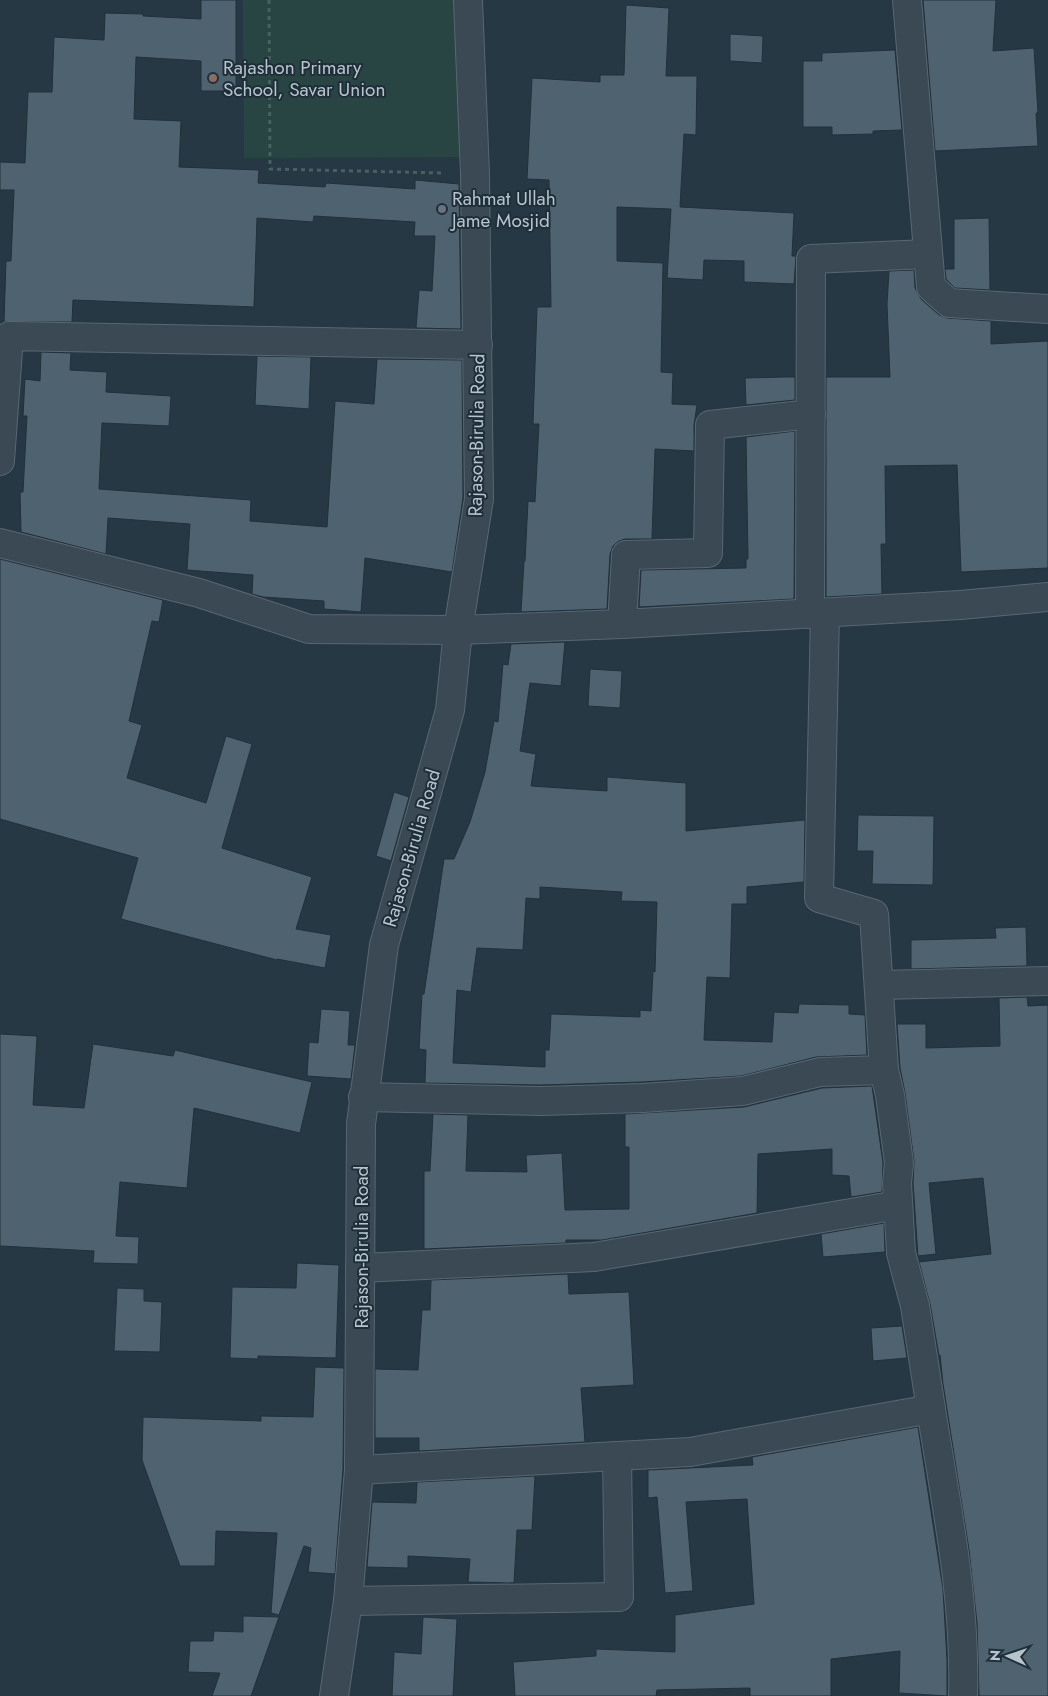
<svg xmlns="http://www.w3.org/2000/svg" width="1048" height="1696" font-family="Jost,sans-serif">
<rect width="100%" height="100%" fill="#263844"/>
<!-- green -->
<polygon fill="#284543" points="243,0 459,0 460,157 244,158"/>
<!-- building -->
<g fill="#4f626f" stroke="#21313b" fill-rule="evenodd">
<polygon points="201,0 236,0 236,91 201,91 201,61 136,57 134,119 181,121 179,167 259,170 258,183 325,187 326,183 415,189 415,180 459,184 461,329 416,328 419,290 432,291 435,236 414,236 415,222 314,216 313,222 257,218 254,307 73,300 72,322 4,322 6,261 11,261 14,190 0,190 0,162 25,163 28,92 52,92 54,37 104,40 105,13 143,14 143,16 201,19"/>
<polygon points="923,0 996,0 993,51 1034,48 1038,113 1036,113 1038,146 935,151"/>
<polygon points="626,5 669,8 666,76 697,76 696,135 684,134 680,207 794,213 792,256 796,256 794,284 744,282 744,261 704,260 703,280 667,278 671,209 617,207 617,261 663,263 661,372 673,373 672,404 697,405 694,425 694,451 655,449 652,539 625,539 619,541 613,546 610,554 607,609 521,612 524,561 525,561 528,501 535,502 539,424 533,424 537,307 551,307 549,180 527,179 532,78 600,82 600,75 624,75"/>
<polygon points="730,34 763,36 762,63 730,61"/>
<polygon points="895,50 902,130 873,131 873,134 832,135 832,127 803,127 803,61 822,61 822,53"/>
<polygon points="989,218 990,290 955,288 946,279 945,269 954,269 954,219"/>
<polygon points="914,270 915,288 921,299 939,315 947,318 991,321 991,344 1048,341 1048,568 961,572 957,465 885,466 886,544 881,544 882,594 826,597 826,377 890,377 887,304 889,271"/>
<polygon points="41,352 71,353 70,370 107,372 106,392 171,396 169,426 102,423 99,489 251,500 250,521 327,527 335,401 374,404 377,359 462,360 463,498 452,572 365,558 361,612 324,609 324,601 263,597 252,594 253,575 187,570 190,524 108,518 106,554 21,532 20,492 23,492 27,416 23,416 25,379 40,381"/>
<polygon points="257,356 311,357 309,409 255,405"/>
<polygon points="786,377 795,377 795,400 746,405 745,378"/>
<polygon points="795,431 794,599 639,607 641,570 746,568 746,559 748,559 746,437"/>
<polygon points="0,559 163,600 159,622 152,621 129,721 142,725 127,778 206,803 226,736 252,744 222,848 312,877 296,929 331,935 325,968 277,959 277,960 121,919 138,858 0,819"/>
<path d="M565 642 561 686 530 683 520 751 536 754 531 786 607 791V777L686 783V831L805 820 804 882 747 887V904H732L730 978 707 977 704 1040 772 1042 774 1012 798 1013 799 1004 849 1005V1014L865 1015 867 1055 816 1057 741 1076 642 1082 541 1085 425 1083 426 1050 419 1049 422 994H424L444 859H454L470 822 485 772 494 721 498 722 503 664 508 665 511 644ZM540 887 622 892 621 901 657 902 655 972 653 971 651 1011 640 1010V1017L551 1014 549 1050H545V1067L453 1063 457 990 471 992 477 948 523 950 526 898 540 899Z"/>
<polygon points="590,669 622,671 620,708 588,706"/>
<polygon points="394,792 409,797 391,861 376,856"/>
<polygon points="858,815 934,816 933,885 872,884 873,851 857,851"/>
<polygon points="1026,927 1027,966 911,969 911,940 996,938 995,928"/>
<polygon points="1027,997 1028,1006 1048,1005 1048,1696 979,1696 977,1623 969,1550 943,1384 940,1355 939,1356 930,1304 919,1262 991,1254 983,1178 929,1183 936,1254 918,1256 913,1183 914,1161 905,1093 900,1068 897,1024 926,1024 926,1048 1000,1046 999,998"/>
<polygon points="321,1009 350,1011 348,1045 355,1045 351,1079 307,1076 309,1042 318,1043"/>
<polygon points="0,1034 37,1036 33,1105 84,1108 93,1044 173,1056 175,1050 312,1082 300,1133 194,1108 187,1188 120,1182 116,1236 139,1237 138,1264 93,1263 94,1251 0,1246"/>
<polygon points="872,1086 883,1163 882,1192 851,1197 849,1176 832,1175 832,1149 758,1154 757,1213 602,1240 566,1240 566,1243 424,1249 424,1171 430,1171 433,1114 468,1115 466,1171 527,1172 526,1155 562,1153 565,1210 629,1209 629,1147 625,1147 625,1114 744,1107 822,1088"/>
<polygon points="884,1223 885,1252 823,1257 821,1234"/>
<polygon points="297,1263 339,1265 336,1358 258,1356 258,1359 230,1358 232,1287 296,1288"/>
<polygon points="568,1274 569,1294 629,1292 634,1385 581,1388 585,1442 419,1451 419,1438 375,1438 375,1369 418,1370 422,1310 430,1310 431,1280"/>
<polygon points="117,1288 144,1289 144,1301 162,1302 160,1352 114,1351"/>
<polygon points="902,1326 907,1358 873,1361 871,1328"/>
<polygon points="315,1367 344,1368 343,1469 335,1574 308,1572 311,1548 304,1546 279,1615 271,1613 277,1533 216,1531 215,1566 180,1566 142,1460 143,1417 261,1421 261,1416 313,1417"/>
<polygon points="918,1427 943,1589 947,1660 947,1696 899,1693 900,1651 831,1659 831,1696 750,1696 750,1688 657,1690 656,1696 515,1696 513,1662 596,1656 596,1649 675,1652 675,1615 754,1604 747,1499 686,1502 693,1591 665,1593 657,1497 648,1498 648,1470 753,1465 752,1457"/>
<polygon points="535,1476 532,1530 517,1530 514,1583 468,1582 470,1559 408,1556 408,1568 367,1567 372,1502 416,1503 417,1482"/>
<polygon points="243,1616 279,1617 251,1696 212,1696 220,1673 188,1672 190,1641 213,1641 214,1631 243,1632"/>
<polygon points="423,1617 457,1619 453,1696 392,1696 394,1652 421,1654"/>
</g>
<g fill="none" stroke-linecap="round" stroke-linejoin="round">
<defs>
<g id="minor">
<polyline points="907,0 931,287 949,303 1048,309"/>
<polyline points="0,461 9,336 478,345"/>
<polyline points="0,543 199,593 309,629 458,630 622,624 960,605 1048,597"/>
<polyline points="810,614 811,259 928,254"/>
<polyline points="622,624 626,555 708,553 710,425 811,414"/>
<polyline points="879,985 1048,981"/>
<polyline points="884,1070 890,1095 899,1163 897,1183 901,1253 915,1306 931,1409"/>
<polyline points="363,1097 541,1101 643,1098 743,1091 820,1072 884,1070 874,914 819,898 825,613"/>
<polyline points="360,1268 594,1257 898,1205"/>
<path d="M359 1470 690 1452 931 1409C946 1504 966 1599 963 1696"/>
<polyline points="348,1601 619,1597 617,1456"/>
</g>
<polyline id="tertiary" points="334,1696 348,1601 359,1470 361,1124 384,945 450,710 458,630 479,499 475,174 468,0"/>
</defs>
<!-- minor casing -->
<use href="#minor" stroke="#596771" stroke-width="30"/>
<!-- tertiary casing -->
<use href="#tertiary" stroke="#596771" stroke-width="30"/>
<!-- path -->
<polyline stroke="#47615f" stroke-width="3" stroke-dasharray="4 4" stroke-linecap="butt" points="269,0 270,169 444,173"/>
<!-- minor -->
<use href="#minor" stroke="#3b4954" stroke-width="28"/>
<!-- tertiary -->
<use href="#tertiary" stroke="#3b4954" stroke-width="28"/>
</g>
<!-- markers -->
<circle fill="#8d6e63" stroke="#1f2f39" stroke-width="2" cx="213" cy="78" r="5"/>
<circle fill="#6b7280" stroke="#1f2f39" stroke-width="2" cx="442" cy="209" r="5"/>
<g text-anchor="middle" stroke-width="4" stroke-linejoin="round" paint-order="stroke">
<!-- poi labels -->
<g font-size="19" fill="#b8c4cd" stroke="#1f2f39" text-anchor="start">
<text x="223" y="74">Rajashon Primary<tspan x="223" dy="22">School, Savar Union</tspan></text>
<text x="452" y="205">Rahmat Ullah<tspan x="452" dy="22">Jame Mosjid</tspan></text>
</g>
<!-- street labels -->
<g font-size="19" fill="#b8c4cd" stroke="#1f2f39">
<text transform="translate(476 435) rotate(-89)" y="7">Rajason-Birulia Road</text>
<text transform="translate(411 848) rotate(-74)" y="7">Rajason-Birulia Road</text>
<text transform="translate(361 1247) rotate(-90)" y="7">Rajason-Birulia Road</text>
</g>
</g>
<!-- north arrow -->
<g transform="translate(1008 1656) rotate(273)" stroke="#1f2f39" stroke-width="4" paint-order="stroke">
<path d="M0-4L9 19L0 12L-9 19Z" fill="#b8c4cd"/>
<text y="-8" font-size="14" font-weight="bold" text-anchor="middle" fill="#b8c4cd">N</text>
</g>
</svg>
